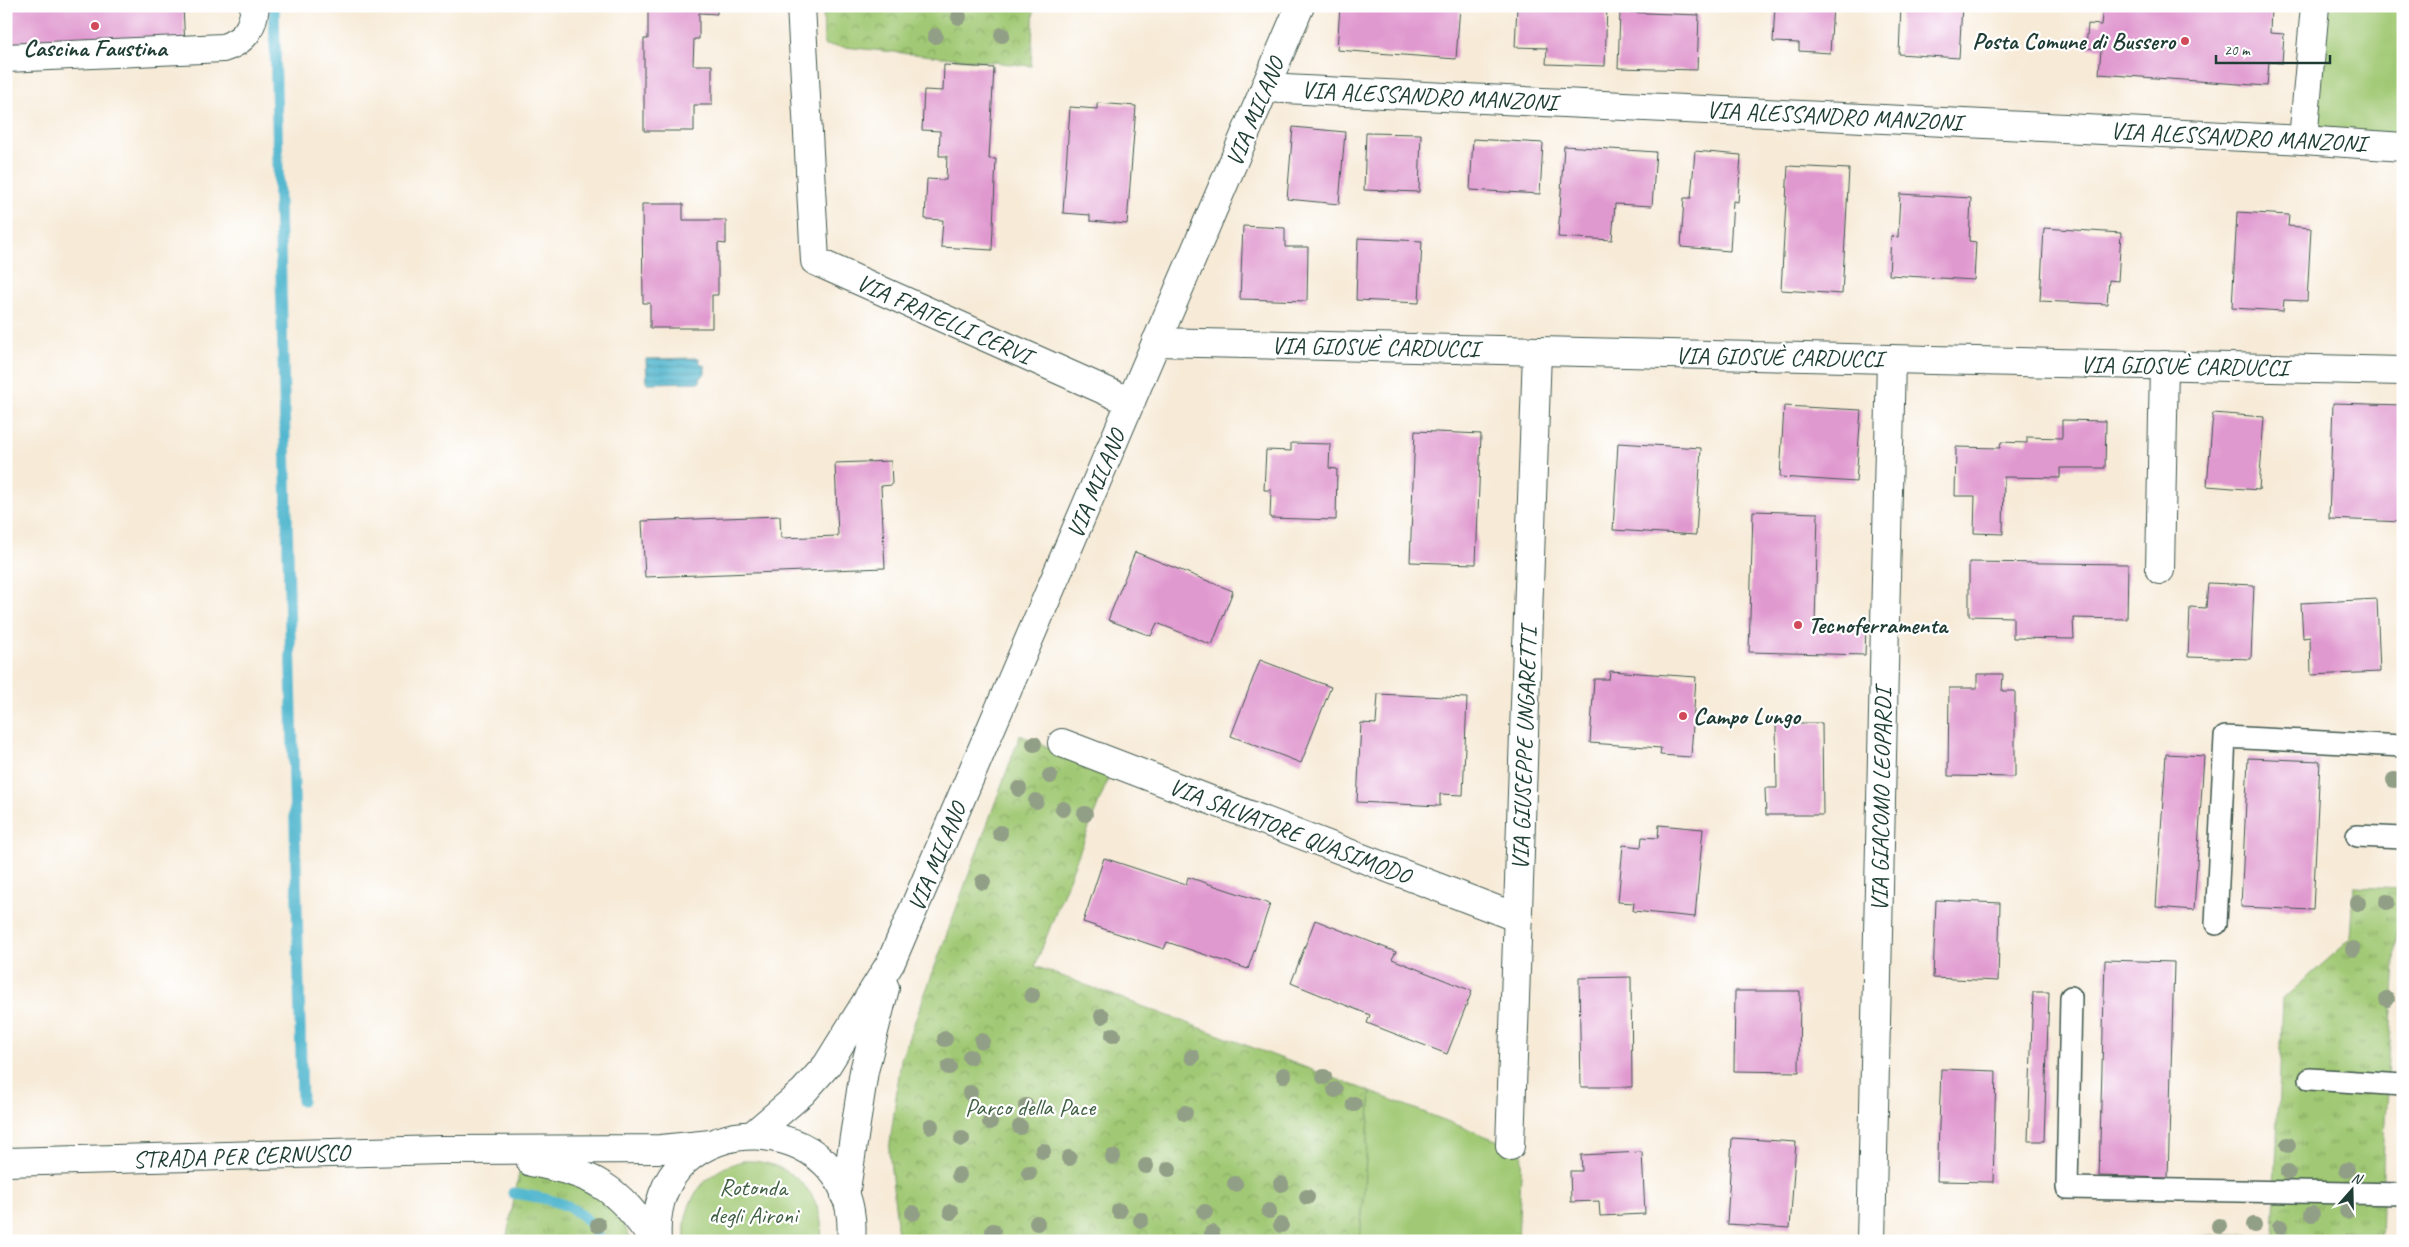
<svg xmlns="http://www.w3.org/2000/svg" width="2409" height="1247" font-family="Caveat,sans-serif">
<defs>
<pattern id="grass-tufts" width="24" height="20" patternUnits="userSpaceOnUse" patternTransform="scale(1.25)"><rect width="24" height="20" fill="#a1c974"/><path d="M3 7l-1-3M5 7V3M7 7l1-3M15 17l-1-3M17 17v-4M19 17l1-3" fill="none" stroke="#83a460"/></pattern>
<pattern id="park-crowns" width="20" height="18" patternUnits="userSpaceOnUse" patternTransform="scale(1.25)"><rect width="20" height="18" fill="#a1c974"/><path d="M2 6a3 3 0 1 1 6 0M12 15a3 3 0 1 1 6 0" fill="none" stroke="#83a460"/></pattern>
<pattern id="water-rules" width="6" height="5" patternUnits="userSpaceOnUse" patternTransform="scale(1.25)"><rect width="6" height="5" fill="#50b6ce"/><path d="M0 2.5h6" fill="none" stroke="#4295a8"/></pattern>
</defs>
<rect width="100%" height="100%" fill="#fff"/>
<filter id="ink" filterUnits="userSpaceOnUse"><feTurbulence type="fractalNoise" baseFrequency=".02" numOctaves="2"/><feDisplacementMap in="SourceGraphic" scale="10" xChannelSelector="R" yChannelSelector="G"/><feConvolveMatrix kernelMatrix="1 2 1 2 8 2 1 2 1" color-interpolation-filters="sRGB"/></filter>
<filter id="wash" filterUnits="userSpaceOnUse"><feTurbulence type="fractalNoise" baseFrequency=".0096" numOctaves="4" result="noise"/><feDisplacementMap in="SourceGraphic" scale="20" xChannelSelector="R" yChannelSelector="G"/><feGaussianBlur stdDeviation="1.12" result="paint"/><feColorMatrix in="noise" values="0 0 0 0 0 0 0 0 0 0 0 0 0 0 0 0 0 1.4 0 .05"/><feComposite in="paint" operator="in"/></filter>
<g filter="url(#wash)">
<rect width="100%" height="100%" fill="#f7ebd8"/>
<!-- grass -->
<g fill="url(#grass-tufts)" stroke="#608354">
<polygon points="2354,887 2403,889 2403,916 2397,930 2384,1138 2381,1241 2355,1241 2355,1233 2341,1232 2341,1241 2161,1241 2214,1235 2273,1236 2283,999 2351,939"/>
<polygon points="520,1168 569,1182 614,1205 632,1241 506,1241"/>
</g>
<!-- park -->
<g fill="url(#park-crowns)" stroke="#608354">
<polygon points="823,6 1034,6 1031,66 824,45"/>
<polygon points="1020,735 1110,774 1035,966 1371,1092 1360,1241 895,1241 897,1224 889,1151 901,1059"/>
</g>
<!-- garden -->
<g fill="#a1c974" stroke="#608354">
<polygon points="2318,6 2403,6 2403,145 2307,137"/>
<polygon points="1371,1092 1522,1150 1518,1241 1360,1241"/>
<path d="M743 1161C789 1159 827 1194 821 1241H685C681 1201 705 1170 743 1161Z"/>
</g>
<!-- water -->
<polygon fill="url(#water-rules)" stroke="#387a81" points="699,358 700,363 705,366 705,374 700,377 700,382 647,383 646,359"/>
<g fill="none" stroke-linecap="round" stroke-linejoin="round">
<!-- stream -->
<g stroke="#50b6ce" stroke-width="11">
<polyline points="274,6 302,1101"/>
<path d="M513 1193C548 1198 586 1204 600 1241"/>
</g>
</g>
<g id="blocks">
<!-- building -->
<g fill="#e099cf">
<polygon points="22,6 183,6 185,46 6,55 6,7"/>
<polygon points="648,6 717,6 717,14 699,13 699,39 694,39 693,65 712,65 712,105 694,105 694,131 644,131 644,39 648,39"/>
<polygon points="1340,6 1460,6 1456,59 1337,50"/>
<polygon points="1517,6 1607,6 1605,66 1546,64 1547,48 1515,47"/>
<polygon points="1775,6 1833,6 1830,53 1799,51 1799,43 1773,42"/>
<polygon points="1901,6 1962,6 1959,58 1899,54"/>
<polygon points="2103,6 2271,8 2270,33 2284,34 2282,63 2269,62 2267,86 2099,74 2101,49 2086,48 2088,24 2101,25"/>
<polygon points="1620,12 1699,15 1697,70 1618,68"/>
<polygon points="944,65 994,68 989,159 996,159 992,250 941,247 943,220 925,219 927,179 946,180 947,156 939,156 940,131 922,130 924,90 943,91"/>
<polygon points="1097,103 1136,106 1127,224 1090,221 1090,215 1063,213 1070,107 1097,109"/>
<polygon points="1293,127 1345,132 1339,204 1287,199"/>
<polygon points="1366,133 1421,134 1419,192 1364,190"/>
<polygon points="1473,139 1543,143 1540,194 1470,190"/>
<polygon points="1564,146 1656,152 1652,206 1615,204 1612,240 1558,237"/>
<polygon points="1695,151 1741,155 1738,202 1733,201 1730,251 1681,247 1684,198 1691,198"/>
<polygon points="1788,166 1849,169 1842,294 1781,290"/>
<polygon points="1900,194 1971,198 1969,241 1976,242 1974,280 1889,275 1891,236 1898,237"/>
<polygon points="642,204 683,204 683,220 726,220 726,244 718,243 718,295 712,295 712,328 650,328 650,303 643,303"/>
<polygon points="2237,212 2289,215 2288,226 2311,228 2307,301 2284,300 2283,311 2232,308"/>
<polygon points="1243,226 1285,228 1285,247 1308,247 1307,301 1240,299"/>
<polygon points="2044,228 2121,233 2118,281 2109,280 2107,304 2040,301"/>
<polygon points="1358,238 1422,241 1419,303 1356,300"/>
<polygon points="2333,403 2403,405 2403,522 2329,519"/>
<polygon points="1784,406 1861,410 1856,482 1780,477"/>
<polygon points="2213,413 2264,417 2259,490 2207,486"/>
<polygon points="2062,420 2106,421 2105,468 2060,468 2060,478 2004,477 2003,534 1974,533 1975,496 1955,496 1956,447 2000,448 2001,442 2027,443 2027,437 2062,438"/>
<polygon points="1415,431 1481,434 1476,564 1410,562"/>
<polygon points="1291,443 1330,444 1329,468 1337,469 1336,520 1270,518 1271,490 1264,490 1266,450 1291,451"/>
<polygon points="1618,443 1701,448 1696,535 1613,530"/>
<polygon points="891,461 892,485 881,486 885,568 645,577 642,521 780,516 781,538 838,536 835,463"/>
<polygon points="1753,511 1818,513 1815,624 1866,626 1865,655 1749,652"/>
<polygon points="1135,552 1233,591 1212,645 1157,623 1151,636 1108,620"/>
<polygon points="1969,562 2128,564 2127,619 2073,618 2074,639 2013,638 2013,617 1969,616"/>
<polygon points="2208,583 2254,585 2251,659 2188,657 2190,607 2206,608"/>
<polygon points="2377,599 2380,672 2311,675 2310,637 2303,638 2301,603"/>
<polygon points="1260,660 1331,687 1301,763 1231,736"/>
<polygon points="1610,671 1696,677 1691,757 1660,755 1661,748 1590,743 1594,679 1609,679"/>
<polygon points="1977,674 2003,674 2002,691 2015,691 2015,777 1948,776 1949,688 1977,688"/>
<polygon points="1378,694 1467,698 1463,795 1440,794 1440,806 1357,802 1361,723 1376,724"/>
<polygon points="1776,723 1822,723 1823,815 1766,815 1765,788 1777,788"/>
<polygon points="2166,754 2204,756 2194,910 2156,907"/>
<polygon points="2248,758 2320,761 2313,910 2241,907"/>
<polygon points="1659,825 1703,829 1695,917 1633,911 1634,903 1618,902 1623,845 1641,847 1642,837 1658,838"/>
<polygon points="1104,858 1186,885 1188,877 1270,904 1248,969 1167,942 1164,949 1083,922"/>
<polygon points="1936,900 2000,903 1998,981 1933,978"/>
<polygon points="1315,920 1396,952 1392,959 1472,991 1447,1054 1367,1023 1370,1015 1291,983"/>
<polygon points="2105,960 2174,962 2168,1178 2099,1176"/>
<polygon points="1631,977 1632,1087 1581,1087 1579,978"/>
<polygon points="1735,991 1800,991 1799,1072 1734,1071"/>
<polygon points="2033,992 2049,992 2044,1141 2028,1141"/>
<polygon points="1941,1069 1996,1071 1993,1182 1937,1181"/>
<polygon points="1732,1138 1796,1142 1790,1228 1727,1224"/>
<polygon points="1642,1152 1645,1214 1600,1216 1599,1201 1571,1202 1570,1171 1582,1171 1581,1155"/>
</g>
</g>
</g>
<g filter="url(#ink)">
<use href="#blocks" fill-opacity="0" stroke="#3f574d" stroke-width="1"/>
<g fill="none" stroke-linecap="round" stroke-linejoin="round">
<defs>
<g id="service">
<polyline points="2357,836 2403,838"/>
<polyline points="2216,924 2225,737 2403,746"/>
<polyline points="2071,997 2067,1188 2403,1194"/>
<polyline points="2310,1079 2403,1085"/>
</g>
<g id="minor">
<polyline points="801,6 815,261 1131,402"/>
<path d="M6 58 223 48C245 41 253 28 255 6"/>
<polyline points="1265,88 2303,140 2403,147"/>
<polyline points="2303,140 2315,6"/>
<polyline points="1156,342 2403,371"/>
<polyline points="2160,570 2164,365"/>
<polyline points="1062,743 1518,918"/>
<polyline points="1510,1146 1537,351"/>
<polyline points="1871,1241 1891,359"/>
</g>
<g id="tertiary">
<polyline points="754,1134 803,1092 827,1065 891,962 1300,6"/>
<polyline points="6,1162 441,1150 661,1149 711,1144"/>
<path d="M531 1162C594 1174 617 1186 654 1241"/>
<polyline points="845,1196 864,1071 885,988"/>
<path d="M657 1241C647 1098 864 1103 851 1241"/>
</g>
</defs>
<!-- service casing -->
<use href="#service" stroke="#3f574d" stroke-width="24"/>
<!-- minor casing -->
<use href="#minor" stroke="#3f574d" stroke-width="30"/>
<!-- tertiary casing -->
<use href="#tertiary" stroke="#3f574d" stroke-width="30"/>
<!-- service -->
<use href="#service" stroke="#fff" stroke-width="21"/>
<!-- minor -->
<use href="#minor" stroke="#fff" stroke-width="28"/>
<!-- tertiary -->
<use href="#tertiary" stroke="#fff" stroke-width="28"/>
</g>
<!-- trees -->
<g fill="#929f87">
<circle cx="959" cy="17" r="8"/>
<circle cx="1002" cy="35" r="8"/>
<circle cx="935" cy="36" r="8"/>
<circle cx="1034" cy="744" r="8"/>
<circle cx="1050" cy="776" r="8"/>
<circle cx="2394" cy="780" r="8"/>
<circle cx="1019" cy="789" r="8"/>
<circle cx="1036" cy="801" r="8"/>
<circle cx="1063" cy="809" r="8"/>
<circle cx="1085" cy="814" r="8"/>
<circle cx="1000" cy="833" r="8"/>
<circle cx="983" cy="882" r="8"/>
<circle cx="2387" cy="902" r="8"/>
<circle cx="2358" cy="903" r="8"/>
<circle cx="2353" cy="949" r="8"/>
<circle cx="1032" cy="995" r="8"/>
<circle cx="2387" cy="999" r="8"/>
<circle cx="1102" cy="1016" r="8"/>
<circle cx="1113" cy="1035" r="8"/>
<circle cx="945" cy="1039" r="8"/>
<circle cx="982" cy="1041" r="8"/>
<circle cx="970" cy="1057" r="8"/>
<circle cx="1192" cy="1057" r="8"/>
<circle cx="949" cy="1067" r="8"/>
<circle cx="1284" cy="1075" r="8"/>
<circle cx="1324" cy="1077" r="8"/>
<circle cx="1335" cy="1090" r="8"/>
<circle cx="970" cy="1093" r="8"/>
<circle cx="1354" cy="1104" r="8"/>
<circle cx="1026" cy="1106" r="8"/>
<circle cx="1185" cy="1113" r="8"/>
<circle cx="990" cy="1122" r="8"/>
<circle cx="931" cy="1126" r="8"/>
<circle cx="1020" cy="1127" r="8"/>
<circle cx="962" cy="1139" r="8"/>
<circle cx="2288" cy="1145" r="8"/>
<circle cx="1043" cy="1151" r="8"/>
<circle cx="1113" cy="1157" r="8"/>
<circle cx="1069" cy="1158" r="8"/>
<circle cx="1146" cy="1166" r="8"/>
<circle cx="1169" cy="1169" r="8"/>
<circle cx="2347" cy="1170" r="8"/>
<circle cx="2288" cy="1172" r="8"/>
<circle cx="1029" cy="1173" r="8"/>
<circle cx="959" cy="1175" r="8"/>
<circle cx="1235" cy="1184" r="8"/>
<circle cx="1281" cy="1184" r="8"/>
<circle cx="1307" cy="1197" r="8"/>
<circle cx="1119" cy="1211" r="8"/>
<circle cx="1269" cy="1211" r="8"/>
<circle cx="2347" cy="1211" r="8"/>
<circle cx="951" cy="1212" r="8"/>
<circle cx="1205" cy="1212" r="8"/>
<circle cx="913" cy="1213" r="8"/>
<circle cx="2312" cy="1214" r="8"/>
<circle cx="1141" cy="1220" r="8"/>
<circle cx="1037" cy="1223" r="8"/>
<circle cx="598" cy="1225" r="8"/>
<circle cx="1281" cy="1225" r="8"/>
<circle cx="2254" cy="1225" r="8"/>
<circle cx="2219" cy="1226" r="8"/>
<circle cx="2280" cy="1227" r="8"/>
<circle cx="993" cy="1231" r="8"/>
<circle cx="1212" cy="1233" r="8"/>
</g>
</g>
<!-- markers -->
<g fill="#d1495b" stroke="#fff" stroke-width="2">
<circle cx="95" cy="26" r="5"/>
<circle cx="2185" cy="41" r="5"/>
<circle cx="1798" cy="625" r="5"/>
<circle cx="1683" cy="716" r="5"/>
</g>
<g text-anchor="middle" stroke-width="4.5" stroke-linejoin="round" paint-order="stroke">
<!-- poi labels -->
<g font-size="24" font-weight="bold" fill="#1f3d34" stroke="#fff" text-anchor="start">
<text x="2175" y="49" text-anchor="end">Posta Comune di Bussero</text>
<text x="95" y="56" text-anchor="middle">Cascina Faustina</text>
<text x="1808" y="633">Tecnoferramenta</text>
<text x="1693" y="724">Campo Lungo</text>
</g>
<!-- street labels -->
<g font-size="24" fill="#1f3d34" stroke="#fff">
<text transform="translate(1429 96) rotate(3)" y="8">VIA ALESSANDRO MANZONI</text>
<text transform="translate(1255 112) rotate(-67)" y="8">VIA MILANO</text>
<text transform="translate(1834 116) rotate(3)" y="8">VIA ALESSANDRO MANZONI</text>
<text transform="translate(2238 137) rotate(3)" y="8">VIA ALESSANDRO MANZONI</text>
<text transform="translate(944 319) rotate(24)" y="8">VIA FRATELLI CERVI</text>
<text transform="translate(1375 347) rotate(1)" y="8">VIA GIOSUÈ CARDUCCI</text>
<text transform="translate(1779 357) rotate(1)" y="8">VIA GIOSUÈ CARDUCCI</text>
<text transform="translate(2184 366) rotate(1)" y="8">VIA GIOSUÈ CARDUCCI</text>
<text transform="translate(1096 484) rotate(-67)" y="8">VIA MILANO</text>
<text transform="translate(1524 749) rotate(-88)" y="8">VIA GIUSEPPE UNGARETTI</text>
<text transform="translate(1881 800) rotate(-89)" y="8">VIA GIACOMO LEOPARDI</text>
<text transform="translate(1290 831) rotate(21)" y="8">VIA SALVATORE QUASIMODO</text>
<text transform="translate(937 857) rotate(-67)" y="8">VIA MILANO</text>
<text transform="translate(241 1156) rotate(-2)" y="8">STRADA PER CERNUSCO</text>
</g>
<!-- park labels -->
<g font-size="24" fill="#406044" stroke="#fff">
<text x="1030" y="1115">Parco della Pace</text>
<text x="753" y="1195">Rotonda<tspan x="753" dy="28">degli Aironi</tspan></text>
</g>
</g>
<!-- margin -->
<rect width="2409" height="1247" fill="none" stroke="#fff" stroke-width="25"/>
<!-- north arrow -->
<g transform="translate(2352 1190) rotate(20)" stroke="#ffffff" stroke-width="4" paint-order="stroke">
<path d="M0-4L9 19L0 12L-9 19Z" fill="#1f3d34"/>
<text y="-8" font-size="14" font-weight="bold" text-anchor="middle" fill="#1f3d34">N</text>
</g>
<!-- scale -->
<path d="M2216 55v8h114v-8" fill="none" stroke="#1f3d34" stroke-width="2.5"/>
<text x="2224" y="55" font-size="15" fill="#1f3d34" stroke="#ffffff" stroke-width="4" paint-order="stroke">20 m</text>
</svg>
